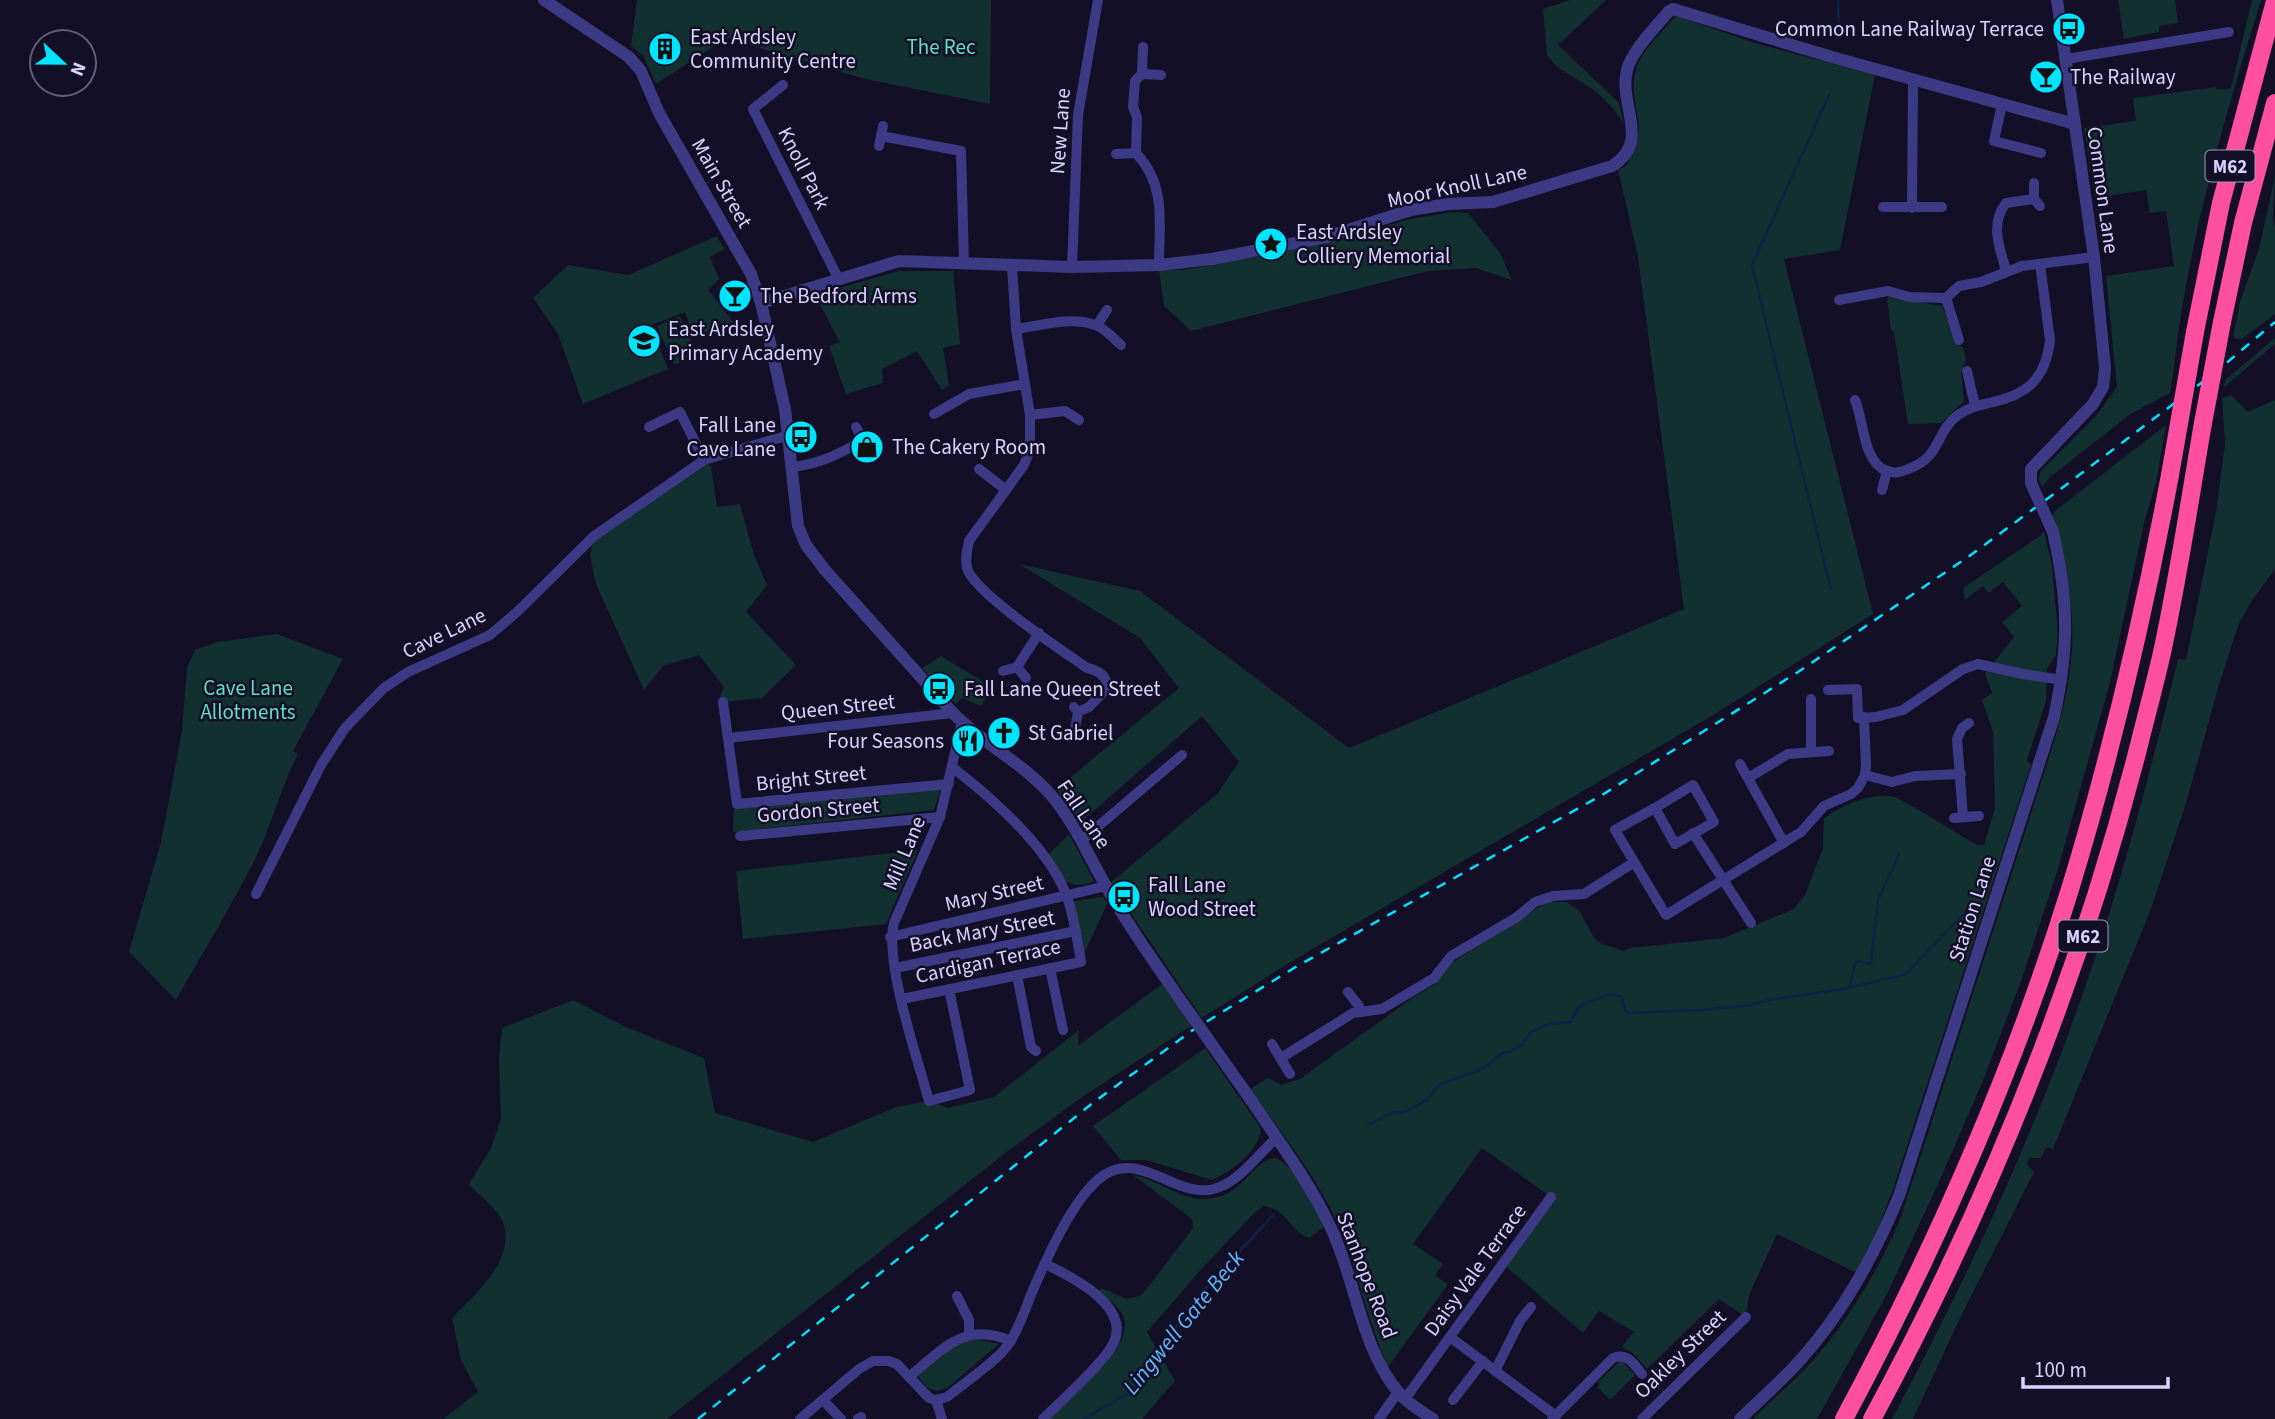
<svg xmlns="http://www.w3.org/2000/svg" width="2275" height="1419" font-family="'Source Sans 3',sans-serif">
<rect width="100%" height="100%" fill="#130f26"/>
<!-- green -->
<g fill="#12302f">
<polygon points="637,0 991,0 990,104 865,79 727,38 656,84 643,56 631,46"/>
<polygon points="1570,0 1606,0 1558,45 1619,103 1623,122 1612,107 1594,90 1557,67 1547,55 1543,9"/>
<polygon points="2118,0 2175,0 2178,23 2159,26 2159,32 2124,39"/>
<path d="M2252 0H2261C2230 100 2199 204 2182 308 2177 336 2175 365 2170 393L2132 413 2050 477 2042 487 2039 480 2040 472 2096 416 2117 387 2106 276 2174 266 2166 211 2150 213 2146 190 2095 198 2084 128 2136 121 2133 98 2216 87 2217 90 2231 88Z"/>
<path d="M1676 16 1755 43 1875 75 1840 250 1784 259 1873 614 1715 714 1292 961 1202 1018 1110 883 1217 794 1239 762 1202 716 1081 822 1056 789 1179 688 1140 638 1019 564 1140 591 1349 748 1684 609 1638 257 1618 169 1625 167C1654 125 1626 107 1636 70 1641 50 1663 31 1676 16Z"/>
<polygon points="2275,176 2273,218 2275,229 2275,314 2242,339 2233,338 2240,302 2259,249"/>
<polygon points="1452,212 1468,213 1500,253 1512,280 1476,268 1428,271 1191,331 1164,306 1159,270 1184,270 1266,255 1352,237 1405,220"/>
<polygon points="717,236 724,249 710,257 719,279 708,290 738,328 724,335 715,331 695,338 685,312 651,325 668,369 583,404 558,334 533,298 568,265 628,275"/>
<polygon points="898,271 953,271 960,344 943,348 949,385 942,390 917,351 882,369 883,383 846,394 829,346 840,342 815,295"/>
<polygon points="1888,297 1942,306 1957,345 1963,347 1966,359 1961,373 1964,401 1941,423 1908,424 1894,332 1891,330 1887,299"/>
<polygon points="680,316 697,355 674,365 657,326"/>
<polygon points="2275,338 2275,344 2224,387 2225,380"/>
<path d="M2231 395 2248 412 2275 400V569L2253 599 2239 623 2218 688 2187 800 2151 909 2053 1149 2046 1147 2041 1158H2029L2027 1164 2034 1172 1961 1316 1913 1419H1892C1964 1284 2030 1144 2081 999 2120 888 2150 774 2178 659L2186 660 2216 512 2225 444 2222 398Z"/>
<path d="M2166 425 2156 483 2145 519 2110 682 2058 869 2021 981 1982 1083 1938 1184 1887 1294 1817 1419H1753C1772 1400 1793 1382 1811 1363 1849 1320 1879 1269 1901 1217L2053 745C2080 656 2078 604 2052 516L2055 511Z"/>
<polygon points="704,460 711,467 717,507 740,504 754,555 767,585 746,612 796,665 762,698 723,702 717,704 724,687 699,655 663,666 644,690 596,584 590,556 594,536"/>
<path d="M2044 531 2052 566 2058 634 2056 655 2047 668 2046 701 2027 760 2031 765 1893 1189 1873 1242 1857 1271H1853L1777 1234 1749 1295 1746 1317 1719 1299 1647 1369 1633 1353 1622 1347 1634 1332 1599 1311 1583 1333 1503 1264 1551 1197 1482 1148 1413 1244 1443 1264 1435 1276 1448 1284 1388 1367C1367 1319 1357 1268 1336 1220 1316 1176 1278 1129 1250 1089L1268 1078 1281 1085 1300 1079 1415 996 1434 985 1450 964 1547 902H1567L1580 912 1594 938 1600 943 1623 951 1630 948 1724 938 1794 909 1805 895 1823 848 1824 819C1841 805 1868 794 1891 796 1902 798 1963 837 1977 845H1984L1995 808 1993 731 1982 700 1992 693 1985 674 2014 637 2002 622 2022 606 2003 582 1989 593 1983 586 1965 600 1963 588 2040 536Z"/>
<path d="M277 634 343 659 293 751 298 754C280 789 271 828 253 863 229 910 202 954 176 1000L129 952 161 842 182 731 187 668 195 650 217 642Z"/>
<polygon points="941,656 992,687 981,706 962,698 955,704 922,668"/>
<polygon points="938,787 940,791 934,810 733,832 734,809"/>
<path d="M1069 834 1094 881C1068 893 1060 876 1045 858Z"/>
<polygon points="918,850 886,924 743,939 736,871"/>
<polygon points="1102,897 1108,902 1084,954 1073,904 1075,901"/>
<path d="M1162 984 1191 1026 1082 1097 1008 1151 667 1419H443L478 1392 461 1360 452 1318C474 1294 514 1263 504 1226 500 1210 480 1196 469 1184L491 1148 501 1119 499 1058 502 1028 573 1000 628 1028 704 1058 715 1113 813 1142 896 1107 929 1101 948 1108 994 1097 1079 1030 1078 1046Z"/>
<path d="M1205 1048 1258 1124 1261 1130C1258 1152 1231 1172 1212 1180L1146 1160H1121L1093 1126Z"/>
<path d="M1275 1158C1296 1166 1315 1207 1324 1227L1309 1238C1289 1230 1288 1210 1264 1206L1254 1213 1198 1273 1147 1332 1175 1381 1142 1419H1050L1116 1350C1133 1322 1125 1309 1098 1293L1101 1288 1127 1299 1142 1295 1193 1228 1192 1219 1133 1175C1156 1179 1177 1197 1200 1199 1244 1201 1249 1161 1275 1158Z"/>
<polygon points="975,1339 999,1344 947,1388 936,1391 926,1387 917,1375 956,1344"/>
<polygon points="1621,1360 1635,1375 1610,1400 1598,1388 1599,1381"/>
</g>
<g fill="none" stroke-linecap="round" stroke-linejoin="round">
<!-- stream -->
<g stroke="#0c2248" stroke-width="2.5">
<polyline points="1838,0 1839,38"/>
<polyline points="1829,95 1752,265 1831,590"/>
<polyline points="1849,988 1856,961 1871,964 1878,900 1899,854"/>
<polyline points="1368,1125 1393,1112 1404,1113 1427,1100 1439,1085 1484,1068 1502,1053 1509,1052 1522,1045 1531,1032 1549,1024 1571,1022 1579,1006 1607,995 1621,996 1627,1013 1702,1010 1751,1005 1769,1000 1849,988 1906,974 1972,905"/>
<polyline points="1083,1419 1131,1392 1192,1303 1274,1214"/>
</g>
<!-- minor -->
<g stroke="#3d3a85" stroke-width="10">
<path d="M1143 47 1142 74 1135 81 1133 107 1137 117 1136 153C1167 186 1159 223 1159 265"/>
<polyline points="2066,59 2229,32"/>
<polyline points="1142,74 1161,75"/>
<polyline points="783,85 753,109 838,278"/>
<polyline points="2002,104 1994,141 2041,153"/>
<polyline points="881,136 961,151 964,264"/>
<polyline points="879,146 883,126"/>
<polyline points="1116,154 1136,153"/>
<polyline points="2034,183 2034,199 2040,206"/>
<polyline points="1883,207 1942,207"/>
<polyline points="1912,208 1913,80"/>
<path d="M1012 266 1016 329 1030 415V450L1024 465 969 541C967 550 965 559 967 568 973 592 1063 651 1087 668 1098 670 1106 676 1108 687L1089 707 1078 712"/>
<polyline points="1072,267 1078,115 1098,0"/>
<path d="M2006 270C1999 247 1990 223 2006 203L2034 199"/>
<polyline points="1946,298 1959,340"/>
<polyline points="1839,300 1888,291 1909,297 1946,298 1959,286 1981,282 2022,266 2094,257"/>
<polyline points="1097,325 1107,310"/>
<path d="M1016 329C1040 326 1070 316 1095 325 1105 328 1113 338 1121 345"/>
<polyline points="1967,371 1975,406"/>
<path d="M1855 400C1864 421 1863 463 1887 471 1895 474 1901 472 1908 469 1943 456 1934 433 1958 415 1969 407 1981 405 1993 402 2029 394 2046 377 2050 340L2040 264"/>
<polyline points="934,414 969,394 1025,384"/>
<polyline points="1030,415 1065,411 1079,420"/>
<polyline points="649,427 680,412 704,460"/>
<polyline points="856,427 870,453"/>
<path d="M792 467C819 464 840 454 863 440"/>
<polyline points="979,469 1006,490"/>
<polyline points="1882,490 1887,471"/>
<polyline points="1017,667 1026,678"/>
<polyline points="1003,671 1017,667 1039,633"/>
<polyline points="1828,690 1857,689 1858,718 1876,717 1903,710 1963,669 1978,664 2023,674 2062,680"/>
<polyline points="1811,699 1811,752"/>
<polyline points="723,702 737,804 949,784"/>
<polyline points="1074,707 1078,712 1075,729"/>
<polyline points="728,738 953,713"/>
<polyline points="1740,764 1784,843"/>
<polyline points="1865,775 1892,782 1915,776 1961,774"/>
<polyline points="1748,778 1788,754 1829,751"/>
<polygon points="1693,785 1714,822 1675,844 1655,808"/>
<polyline points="1655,808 1615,830 1666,915 1801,832 1824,806 1851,794 1858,788 1865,775 1866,765 1864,717"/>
<polyline points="1963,817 1957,739 1962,728 1969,723"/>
<polyline points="1954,818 1979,816"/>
<polyline points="1693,833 1751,923"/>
<polyline points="740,836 940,817"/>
<polyline points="1082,840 1182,755"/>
<polyline points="256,894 321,765 345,728 384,688 408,672 490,635 517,612 594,536 704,460 789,435"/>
<polyline points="890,937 1106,886"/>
<polyline points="895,968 1076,931"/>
<polyline points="1050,968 1063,1030"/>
<polyline points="1017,975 1031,1047 1036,1051"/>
<path d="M949 989 970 1090 929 1101C918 1060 884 962 894 923L940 817 962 722"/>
<polyline points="1348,992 1359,1006 1359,1011"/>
<path d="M902 999 1081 962C1077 939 1074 915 1066 894 1047 846 992 798 952 767"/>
<polyline points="1272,1044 1290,1074"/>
<polyline points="1281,1058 1353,1013 1382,1009 1434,978 1451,956 1517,917 1535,902 1553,896 1584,894 1633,863"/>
<polyline points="957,1296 969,1320 969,1334"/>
<polyline points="1450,1337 1556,1416"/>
<polyline points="1495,1371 1520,1321 1531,1307"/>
<path d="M909 1377C943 1349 964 1321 1011 1341"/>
<polyline points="1405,1399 1551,1197"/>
<polyline points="823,1400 841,1419"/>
<polyline points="936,1400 942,1419"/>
<polyline points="1453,1400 1483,1361"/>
<path d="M800 1419 859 1369 873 1361H889L897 1364 929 1398 936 1400 947 1397C964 1383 997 1361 1008 1345 1018 1331 1024 1313 1030 1297 1045 1262 1073 1196 1104 1175 1143 1149 1179 1204 1220 1187 1242 1178 1259 1154 1276 1138"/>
<polyline points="858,1419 861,1417"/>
<path d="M1043 1419C1060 1402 1106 1361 1114 1342 1130 1306 1071 1276 1045 1264"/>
<polyline points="1379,1419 1398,1392"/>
<path d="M1552 1419 1613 1358C1627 1352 1634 1364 1642 1374"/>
<polyline points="1642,1419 1746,1317"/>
</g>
<!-- tertiary -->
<g stroke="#3d3a85" stroke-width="12">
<path d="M544 0 629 57 641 71 659 113 751 274 761 303 785 409 798 526 806 545 825 570 953 713C983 744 1022 762 1051 795 1074 822 1088 855 1106 886 1127 925 1154 961 1179 998"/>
<path d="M761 303 899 261 1072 267 1159 265 1212 259 1326 237 1411 210 1448 204 1493 202 1612 166C1652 141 1618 106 1627 70 1633 49 1655 28 1668 12L1673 9 1832 57 2075 124"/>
<polyline points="2031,483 2031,469 2093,404 2103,387 2105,368 2094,257 2057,0"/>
<path d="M1251 1100C1278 1141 1309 1181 1330 1226 1356 1279 1360 1347 1399 1393 1408 1404 1421 1411 1433 1419"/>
<path d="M1740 1419C1757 1403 1774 1387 1791 1370 1839 1320 1873 1259 1899 1196L2054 717C2069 648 2069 602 2053 532"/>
</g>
<!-- motorway -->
<g stroke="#ff4fa3" stroke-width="18">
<polyline points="2222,322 2243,223 2275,103"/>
<polyline points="2195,332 2221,203 2275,1"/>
<path d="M1844 1419C1935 1249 2014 1071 2071 886 2112 751 2144 614 2170 475"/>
<path d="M1872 1419C1988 1205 2079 981 2139 745 2147 713 2156 680 2163 648 2179 573 2190 498 2203 423"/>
</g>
<!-- rail -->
<polyline stroke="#00e5ff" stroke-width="2.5" stroke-dasharray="10 9" stroke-linecap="butt" points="698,1419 1094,1102 1193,1030 1294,968 1602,795 1798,672 1968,557 2058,491 2217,371 2275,322"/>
<!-- tertiary-bridge -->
<g stroke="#3d3a85" stroke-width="12">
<polyline points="2031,483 2053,532"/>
<polyline points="1179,998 1251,1100"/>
</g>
<!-- motorway-bridge -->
<g stroke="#ff4fa3" stroke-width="18">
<polyline points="2203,423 2222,322"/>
<polyline points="2170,475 2195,332"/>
</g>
</g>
<!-- icons -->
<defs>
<symbol id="bus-disc" viewBox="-11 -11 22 22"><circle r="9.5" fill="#00e5ff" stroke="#130f26"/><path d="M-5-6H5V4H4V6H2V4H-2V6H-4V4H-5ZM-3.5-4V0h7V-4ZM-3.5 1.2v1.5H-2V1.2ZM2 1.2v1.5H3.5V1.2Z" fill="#111"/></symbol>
<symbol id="building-disc" viewBox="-11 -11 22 22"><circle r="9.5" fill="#00e5ff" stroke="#130f26"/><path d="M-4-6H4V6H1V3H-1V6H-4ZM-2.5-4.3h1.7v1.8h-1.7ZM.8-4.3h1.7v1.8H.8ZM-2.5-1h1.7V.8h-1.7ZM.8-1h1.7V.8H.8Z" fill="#111"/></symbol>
<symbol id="bar-disc" viewBox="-11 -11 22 22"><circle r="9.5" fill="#00e5ff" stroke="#130f26"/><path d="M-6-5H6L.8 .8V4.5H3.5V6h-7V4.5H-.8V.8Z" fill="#111"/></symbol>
<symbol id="sight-disc" viewBox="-11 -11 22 22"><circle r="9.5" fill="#00e5ff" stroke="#130f26"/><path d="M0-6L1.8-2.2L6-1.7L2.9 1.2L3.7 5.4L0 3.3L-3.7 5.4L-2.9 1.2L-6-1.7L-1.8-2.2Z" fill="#111"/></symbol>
<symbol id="school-disc" viewBox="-11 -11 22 22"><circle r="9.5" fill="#00e5ff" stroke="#130f26"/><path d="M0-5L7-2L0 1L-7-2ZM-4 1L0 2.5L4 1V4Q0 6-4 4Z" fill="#111"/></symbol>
<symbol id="shop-disc" viewBox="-11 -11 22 22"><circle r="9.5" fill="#00e5ff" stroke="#130f26"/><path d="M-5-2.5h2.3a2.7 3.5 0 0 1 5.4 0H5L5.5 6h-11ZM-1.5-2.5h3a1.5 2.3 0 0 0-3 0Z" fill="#111"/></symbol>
<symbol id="church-disc" viewBox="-11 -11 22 22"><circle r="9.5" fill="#00e5ff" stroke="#130f26"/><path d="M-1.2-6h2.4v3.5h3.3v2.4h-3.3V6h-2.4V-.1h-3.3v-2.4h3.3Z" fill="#111"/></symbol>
<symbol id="restaurant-disc" viewBox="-11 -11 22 22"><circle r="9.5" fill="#00e5ff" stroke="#130f26"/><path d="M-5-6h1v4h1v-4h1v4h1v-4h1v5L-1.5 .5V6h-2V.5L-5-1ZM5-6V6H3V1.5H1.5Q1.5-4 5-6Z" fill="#111"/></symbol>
</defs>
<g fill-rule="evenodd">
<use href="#bus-disc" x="2050" y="10" width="38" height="38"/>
<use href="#building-disc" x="646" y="30" width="38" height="38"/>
<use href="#bar-disc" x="2027" y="58" width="38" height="38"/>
<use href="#sight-disc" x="1252" y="225" width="38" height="38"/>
<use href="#bar-disc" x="716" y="277" width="38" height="38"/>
<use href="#school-disc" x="625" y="322" width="38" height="38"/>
<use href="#bus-disc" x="782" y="418" width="38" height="38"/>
<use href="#shop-disc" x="848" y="428" width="38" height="38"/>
<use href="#bus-disc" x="920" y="670" width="38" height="38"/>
<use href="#church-disc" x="985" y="714" width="38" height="38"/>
<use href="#restaurant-disc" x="949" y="722" width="38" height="38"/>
<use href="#bus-disc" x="1105" y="878" width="38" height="38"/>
</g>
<g text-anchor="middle" stroke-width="5" stroke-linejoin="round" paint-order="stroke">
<!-- shield labels -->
<g fill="#130f26" stroke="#9e99be" stroke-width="2">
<rect x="2205.5" y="150.5" width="49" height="31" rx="5"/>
<rect x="2058.5" y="920.5" width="49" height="31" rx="5"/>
</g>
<g font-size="19" font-weight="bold" fill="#d9d4ff">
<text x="2230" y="173">M62</text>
<text x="2083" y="943">M62</text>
</g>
<!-- poi labels -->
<g font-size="21" fill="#d9d4ff" stroke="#130f26" text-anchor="start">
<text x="2044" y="36" text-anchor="end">Common Lane Railway Terrace</text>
<text x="690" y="44">East Ardsley<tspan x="690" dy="24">Community Centre</tspan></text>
<text x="2070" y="84">The Railway</text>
<text x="1296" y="239">East Ardsley<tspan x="1296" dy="24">Colliery Memorial</tspan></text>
<text x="760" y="303">The Bedford Arms</text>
<text x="668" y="336">East Ardsley<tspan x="668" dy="24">Primary Academy</tspan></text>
<text x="776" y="432" text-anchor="end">Fall Lane<tspan x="776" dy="24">Cave Lane</tspan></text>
<text x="892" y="454">The Cakery Room</text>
<text x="964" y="696">Fall Lane Queen Street</text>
<text x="1028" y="740">St Gabriel</text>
<text x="944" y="748" text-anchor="end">Four Seasons</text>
<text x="1148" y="892">Fall Lane<tspan x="1148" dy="24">Wood Street</tspan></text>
</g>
<!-- park labels -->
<g font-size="21" fill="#5fe0c0" stroke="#130f26">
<text x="941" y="54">The Rec</text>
<text x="248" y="695">Cave Lane<tspan x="248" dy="24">Allotments</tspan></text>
</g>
<!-- street labels -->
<g font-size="21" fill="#d9d4ff" stroke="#130f26">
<text transform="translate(1060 131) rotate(-86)" y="7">New Lane</text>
<text transform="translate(804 168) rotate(63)" y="7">Knoll Park</text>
<text transform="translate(722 183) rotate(60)" y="7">Main Street</text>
<text transform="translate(1457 186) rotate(-12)" y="7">Moor Knoll Lane</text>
<text transform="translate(2103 190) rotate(82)" y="7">Common Lane</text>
<text transform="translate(444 633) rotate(-26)" y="7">Cave Lane</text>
<text transform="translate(838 707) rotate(-6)" y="7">Queen Street</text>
<text transform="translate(811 778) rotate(-6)" y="7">Bright Street</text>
<text transform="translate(818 810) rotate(-5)" y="7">Gordon Street</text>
<text transform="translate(1084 814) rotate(56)" y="7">Fall Lane</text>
<text transform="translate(904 853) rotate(-67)" y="7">Mill Lane</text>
<text transform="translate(994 893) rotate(-13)" y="7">Mary Street</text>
<text transform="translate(1972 909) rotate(-72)" y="7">Station Lane</text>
<text transform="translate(982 931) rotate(-11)" y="7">Back Mary Street</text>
<text transform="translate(988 961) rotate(-12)" y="7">Cardigan Terrace</text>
<text transform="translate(1475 1270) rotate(-54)" y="7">Daisy Vale Terrace</text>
<text transform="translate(1367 1275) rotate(69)" y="7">Stanhope Road</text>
<text transform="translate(1680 1354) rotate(-44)" y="7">Oakley Street</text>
</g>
<!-- water labels -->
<g font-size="23" font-style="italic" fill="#62b6ff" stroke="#130f26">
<text transform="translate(1183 1322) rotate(-51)" y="8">Lingwell Gate Beck</text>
</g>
</g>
<!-- north arrow -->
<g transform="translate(63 63) rotate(112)"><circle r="33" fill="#130f26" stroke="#625e7d" stroke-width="2"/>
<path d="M0-5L12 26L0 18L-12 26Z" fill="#00e5ff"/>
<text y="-10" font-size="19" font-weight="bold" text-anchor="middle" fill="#d9d4ff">N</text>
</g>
<!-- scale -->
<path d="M2023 1377v10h145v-10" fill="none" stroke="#d9d4ff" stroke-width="3.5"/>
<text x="2034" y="1377" font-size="21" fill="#d9d4ff" stroke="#130f26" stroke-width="5" paint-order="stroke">100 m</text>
</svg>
